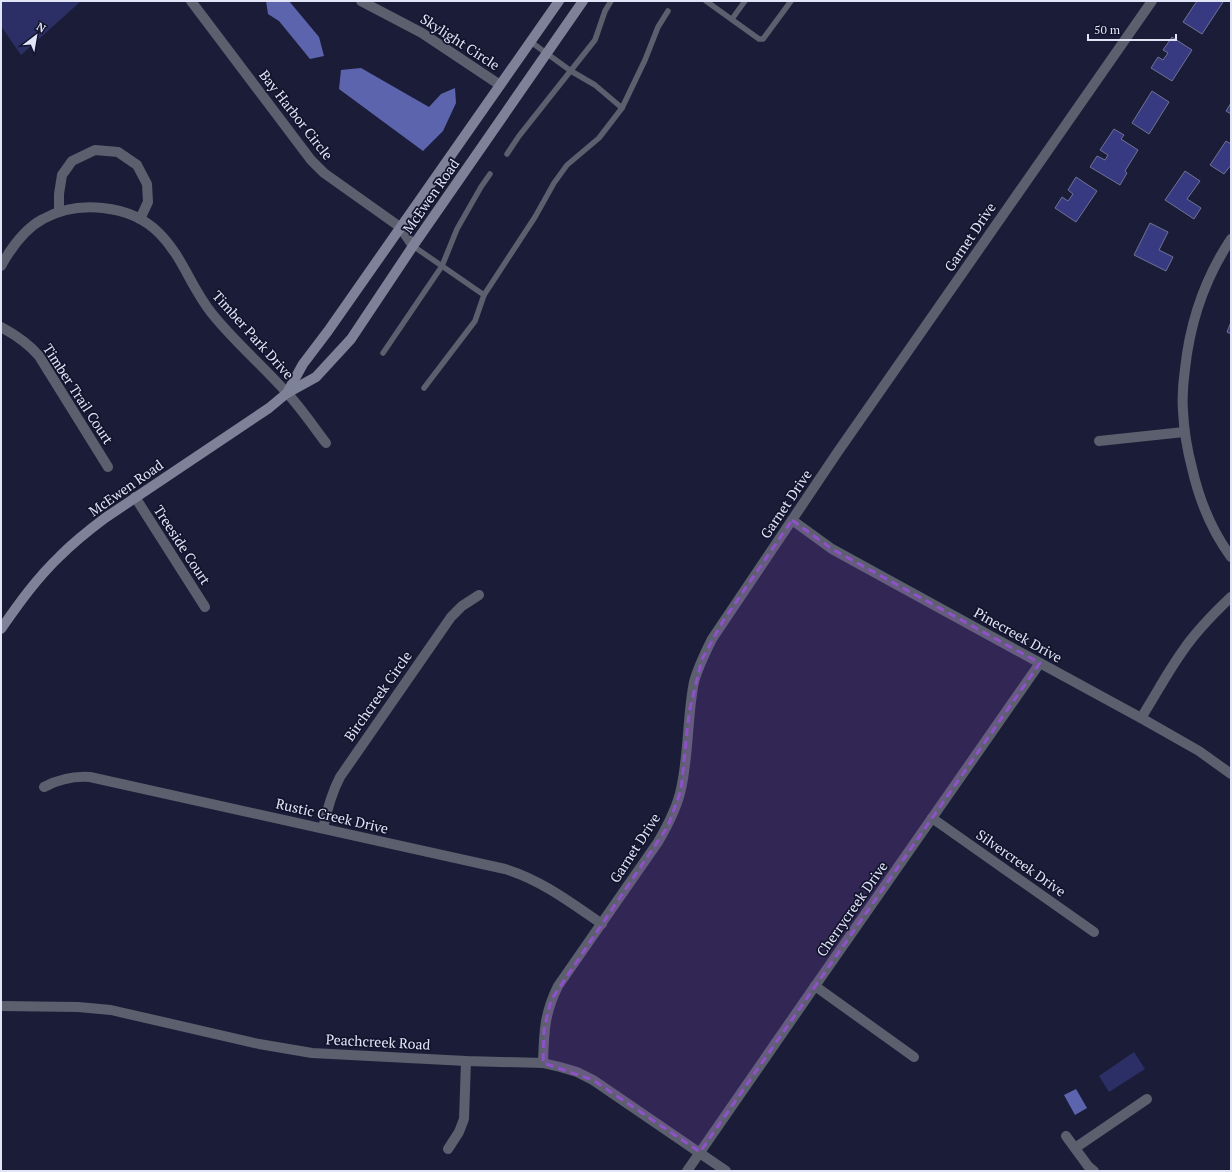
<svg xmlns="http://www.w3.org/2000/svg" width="1232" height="1172" font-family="'PT Serif',serif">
<rect width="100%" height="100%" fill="#1b1d38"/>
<!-- green -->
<g fill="#2c2f66">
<polygon points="1,1 81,1 21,55 1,26"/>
<polygon points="1134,1052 1145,1069 1109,1092 1099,1076"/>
</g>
<!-- water -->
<g fill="#5c64ae">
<polygon points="266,1 289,1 319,37 324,56 310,59 279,21 268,14"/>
<polygon points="361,68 429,107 441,94 455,88 456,103 443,131 423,151 339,89 341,70"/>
<polygon points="1076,1089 1087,1108 1075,1115 1064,1095"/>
</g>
<!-- building -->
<g fill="#373a80" stroke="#6e7393">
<polygon points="1197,1 1221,1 1223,2 1202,34 1183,22"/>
<polygon points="1172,37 1192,50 1172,81 1151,68 1158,57 1163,60 1168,53 1163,50"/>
<polygon points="1152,91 1169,102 1149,134 1132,123"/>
<polygon points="1231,103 1231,114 1226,111"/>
<polygon points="1114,129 1124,135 1121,139 1138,150 1125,171 1127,173 1120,185 1090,167 1097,156 1105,160 1108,155 1100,150"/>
<polygon points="1226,141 1231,144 1231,165 1224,174 1210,165"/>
<polygon points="1185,171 1200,181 1187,199 1201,208 1194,219 1165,200"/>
<polygon points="1076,177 1097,191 1076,222 1055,208 1062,197 1068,201 1073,194 1068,190"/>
<polygon points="1150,223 1168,232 1159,250 1173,257 1166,271 1134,255"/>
<polygon points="1231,322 1231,334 1227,332"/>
</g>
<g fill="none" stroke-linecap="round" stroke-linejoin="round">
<!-- lane -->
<g stroke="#5c5f6d" stroke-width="5.5">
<polyline points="706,1 759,39 763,39 791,1"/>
<polyline points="732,19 745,1"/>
<polyline points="531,42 571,71 595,85 622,108"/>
<polyline points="507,154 519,136 595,40 605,11 611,1"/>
<polyline points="413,246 484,295"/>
<polyline points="383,353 442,266 457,229 481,187 490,174"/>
<polyline points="424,388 475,321 484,295 535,217 554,183 567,165 599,138 622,108 645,60 658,27 668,11"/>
</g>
<!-- street -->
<g stroke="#5c5f6d" stroke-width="10">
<polyline points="191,1 311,160 324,173 400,227 413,246"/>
<polyline points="361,1 422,33 500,85"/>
<polyline points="59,212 59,194 62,175 72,161 95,150 118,152 137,165 147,184 148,202 140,219"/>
<path d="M1231 239C1205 278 1190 322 1185 369 1183 383 1182 397 1183 411 1184 431 1187 449 1192 468 1199 499 1212 531 1231 557"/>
<path d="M1 266C11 248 24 229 43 219 77 200 130 204 159 233 184 258 191 289 214 316 236 343 263 366 287 393 301 408 313 426 326 443"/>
<path d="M1 327C16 335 28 343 39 356L108 467"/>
<polyline points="1099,441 1184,432"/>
<polyline points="135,497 205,607"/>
<polyline points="792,520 832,549 1040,663 1141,718 1199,751 1231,774"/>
<path d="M1141 718C1155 696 1167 673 1182 652 1196 631 1213 614 1231 597"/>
<path d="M44 787C59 779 73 776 90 777L505 869C541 880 570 902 602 924"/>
<polyline points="932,818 1094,932"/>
<path d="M323 828C327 810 331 794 340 777L451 617 462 606 479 595"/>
<polyline points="815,986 914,1057"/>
<polyline points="1,1006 78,1007 111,1010 259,1044 312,1053 466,1061 543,1063 560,1067 577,1072 593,1080 726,1171"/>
<path d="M543 1063C544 1033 544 1014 558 986L658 842C668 825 677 808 681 789 689 754 687 717 694 682 698 667 705 653 712 639L837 453 1152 1"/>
<polyline points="1066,1136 1088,1166 1094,1171"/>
<polyline points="1075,1148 1147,1099"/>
<polyline points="448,1149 459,1132 464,1119 466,1061"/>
<polyline points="687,1171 815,986 1040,663"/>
</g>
<!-- secondary -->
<g stroke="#7e8299" stroke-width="10">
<polyline points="287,393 303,364 328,331 559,1"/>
<path d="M1 629C19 603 37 578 60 556 74 542 89 530 105 518L269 408 287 393 316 377 351 339 413 246 583 1"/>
</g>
</g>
<!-- marked area -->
<path fill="#8f51ca" fill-opacity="0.2" stroke="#8f51ca" stroke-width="3" stroke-dasharray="8 5" stroke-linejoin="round" d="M792 520 832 549 1040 663 700 1152 593 1080 543 1063 544 1029 551 1000 668 826 681 790 689 712 702 659 723 621Z"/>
<g text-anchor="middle" stroke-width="3.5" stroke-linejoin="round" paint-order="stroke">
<!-- street labels -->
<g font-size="14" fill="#e1e5f7" stroke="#12142d">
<text transform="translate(460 42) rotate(33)" y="5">Skylight Circle</text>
<text transform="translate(296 115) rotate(52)" y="5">Bay Harbor Circle</text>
<text transform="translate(431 196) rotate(-55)" y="5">McEwen Road</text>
<text transform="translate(970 237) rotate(-56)" y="5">Garnet Drive</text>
<text transform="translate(253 335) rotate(48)" y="5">Timber Park Drive</text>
<text transform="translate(78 394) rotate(57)" y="5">Timber Trail Court</text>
<text transform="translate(126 488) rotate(-35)" y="5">McEwen Road</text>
<text transform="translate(786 504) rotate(-56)" y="5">Garnet Drive</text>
<text transform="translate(182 545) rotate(57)" y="5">Treeside Court</text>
<text transform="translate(1018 635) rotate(29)" y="5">Pinecreek Drive</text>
<text transform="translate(378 696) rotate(-55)" y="5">Birchcreek Circle</text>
<text transform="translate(332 816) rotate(13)" y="5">Rustic Creek Drive</text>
<text transform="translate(635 848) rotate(-57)" y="5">Garnet Drive</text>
<text transform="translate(1021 863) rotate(35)" y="5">Silvercreek Drive</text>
<text transform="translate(852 909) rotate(-55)" y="5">Cherrycreek Drive</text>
<text transform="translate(378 1042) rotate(3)" y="5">Peachcreek Road</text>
</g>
</g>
<!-- border -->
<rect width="1232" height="1172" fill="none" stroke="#e1e5f7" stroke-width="4"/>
<!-- north arrow -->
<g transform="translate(36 36) rotate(31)" stroke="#12142d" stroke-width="3" paint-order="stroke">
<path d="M0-3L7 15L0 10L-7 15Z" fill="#e1e5f7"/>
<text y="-6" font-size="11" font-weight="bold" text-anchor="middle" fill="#e1e5f7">N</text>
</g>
<!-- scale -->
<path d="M1088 34v6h88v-6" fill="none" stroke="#e1e5f7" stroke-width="2"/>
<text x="1094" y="34" font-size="12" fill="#e1e5f7" stroke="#12142d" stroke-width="3" paint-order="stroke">50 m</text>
</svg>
